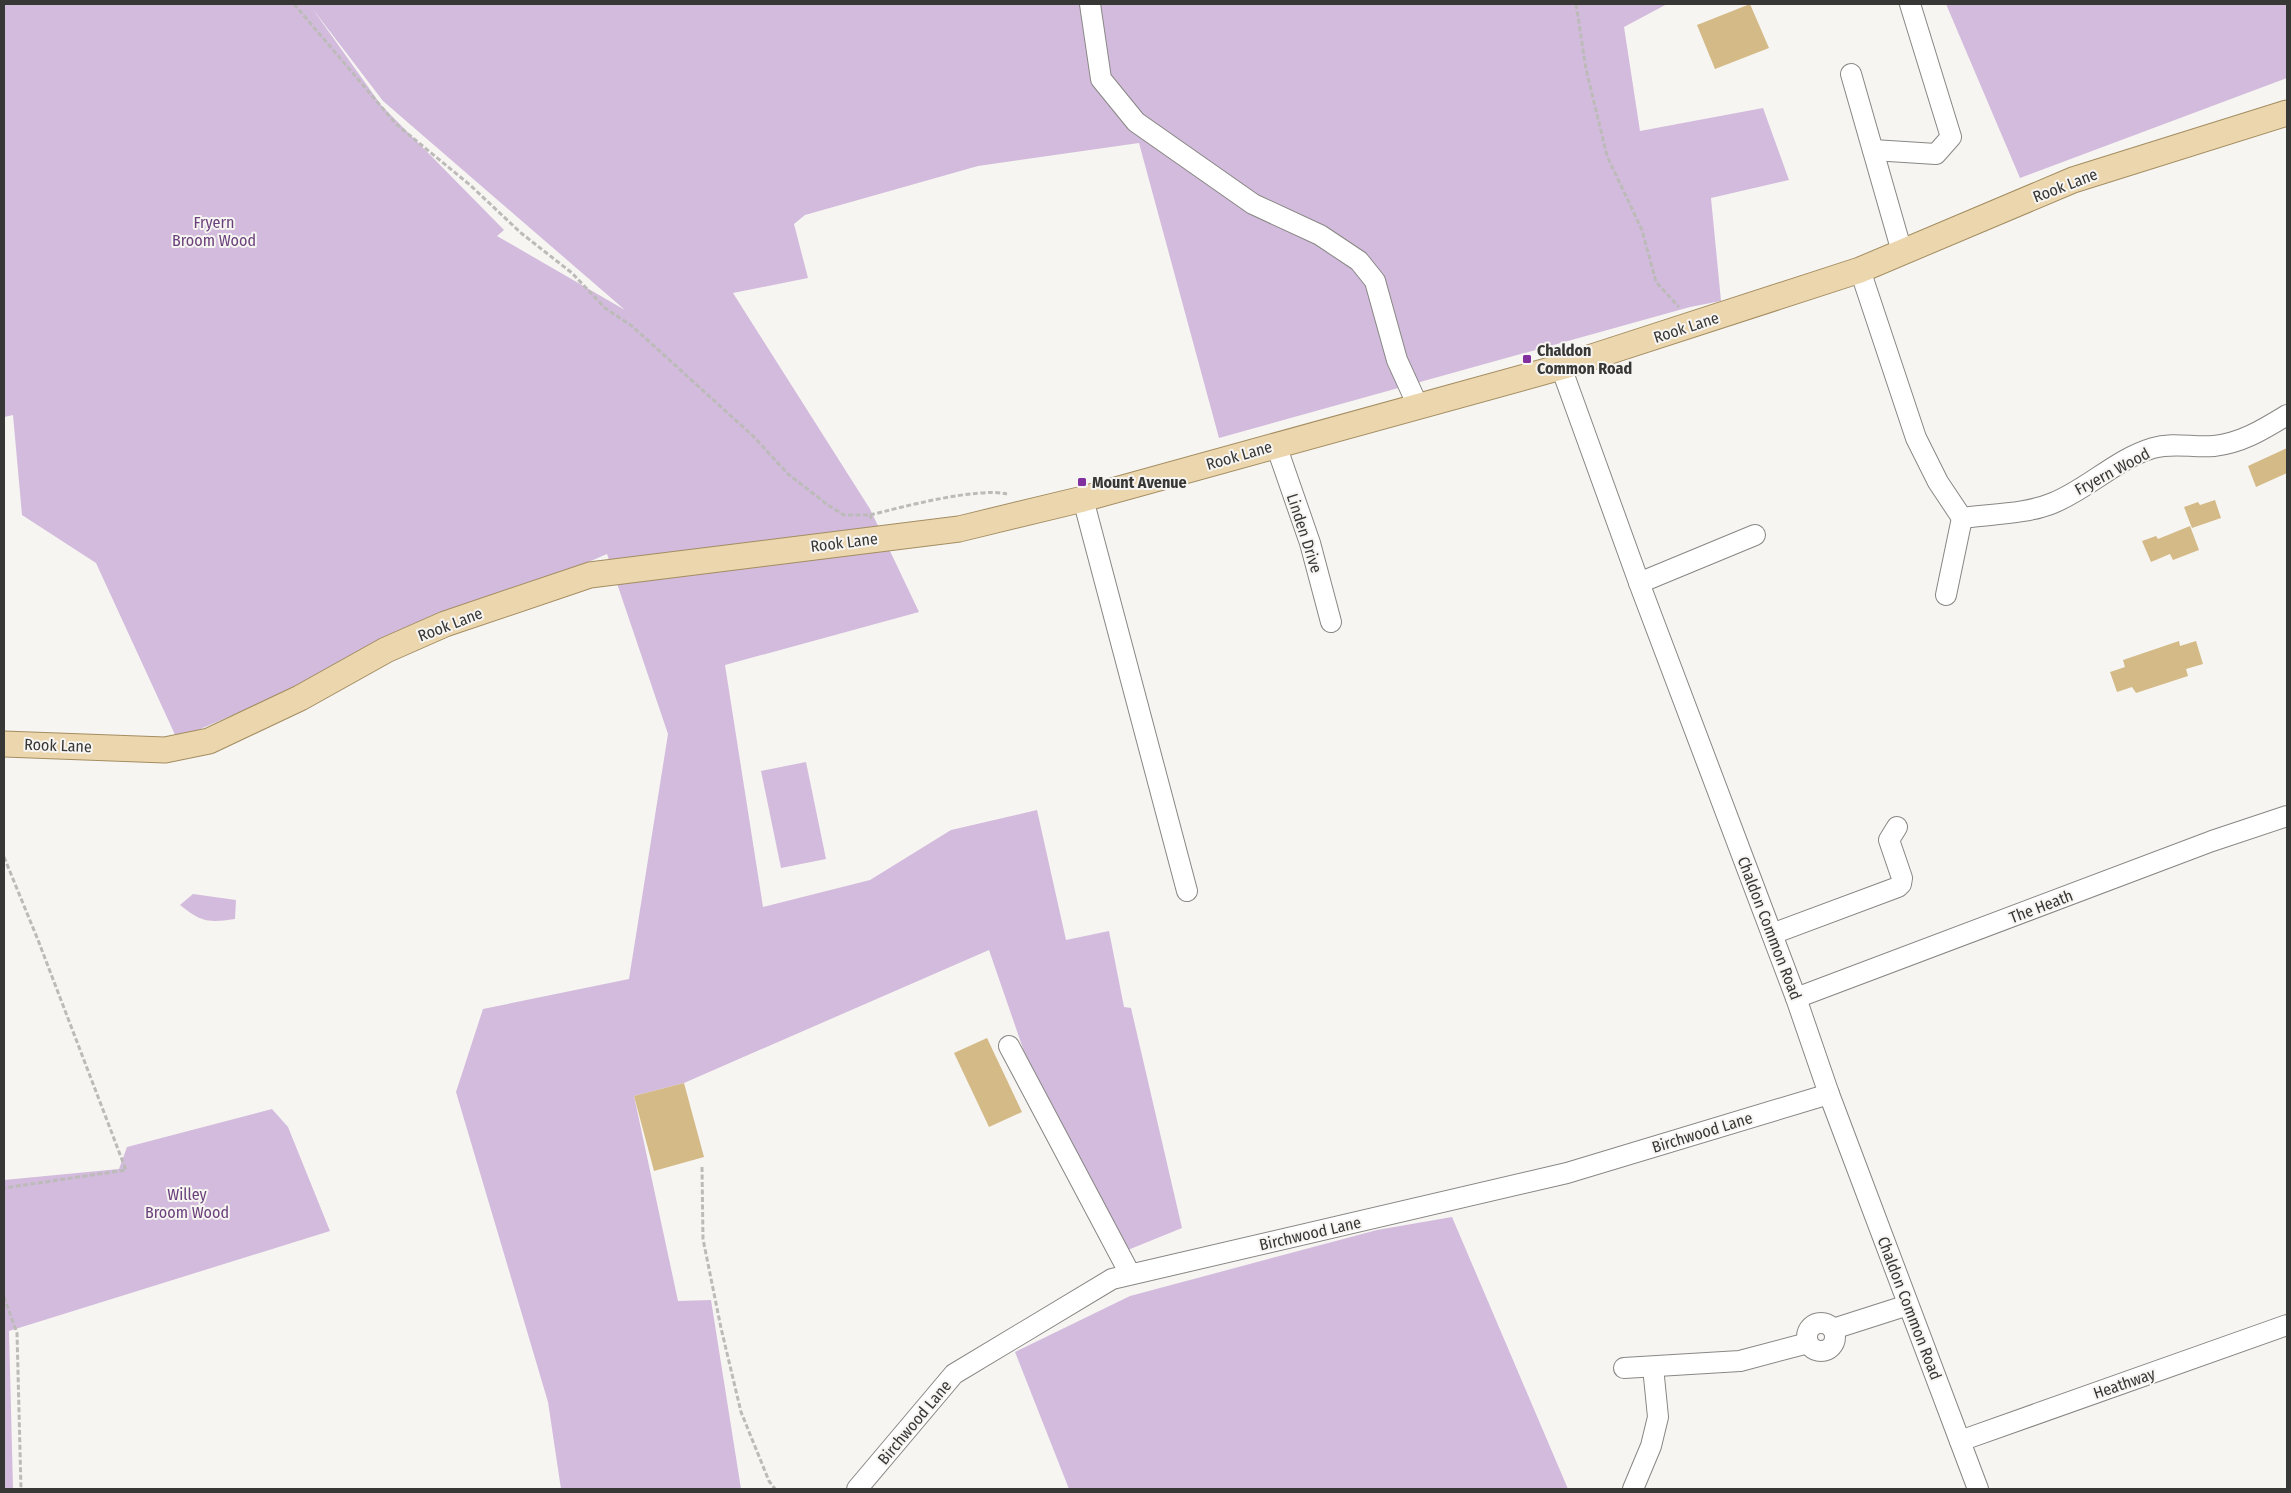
<svg xmlns="http://www.w3.org/2000/svg" width="2291" height="1493" font-family="'Fira Sans Condensed',sans-serif">
<rect width="100%" height="100%" fill="#f7f5f2"/>
<!-- green -->
<g fill="#d2bbdc" fill-rule="evenodd">
<path d="M4 4H1667L1624 27 1640 131 1763 108 1789 180 1711 198 1721 301 1690 307 1219 438 1139 143 978 166 805 215 794 224 808 278 728 294 733 293 870 509 919 612 725 665 763 907 870 880 951 830 1037 810 1066 940 1109 931 1124 1007 1131 1008 1182 1228 1118 1254 1047 1118 989 950 684 1083 634 1096 678 1301 711 1300 741 1489H561L548 1402 456 1092 483 1009 629 979 668 734 607 554 177 739 96 563 22 515 13 415 4 417ZM312 8 383 101 625 310 497 236 504 230 381 105Z"/>
<polygon points="1946,4 2287,4 2287,78 2020,178"/>
<polygon points="806,762 826,859 781,868 761,771"/>
<path d="M193 894 236 900 235 919C208 923 201 922 180 905Z"/>
<polygon points="272,1109 288,1127 330,1231 9,1331 13,1489 4,1489 4,1180 119,1169 127,1147"/>
<polygon points="1452,1217 1568,1489 1069,1489 1015,1352 1130,1296 1377,1230"/>
</g>
<!-- building -->
<g fill="#d4ba87">
<polygon points="1750,4 1769,48 1715,69 1697,25"/>
<polygon points="2287,448 2287,473 2256,487 2248,466"/>
<polygon points="2215,500 2221,518 2192,528 2184,507 2198,502 2200,505"/>
<polygon points="2190,526 2199,550 2173,560 2170,554 2151,562 2142,541 2156,536 2158,539"/>
<polygon points="2179,641 2180,646 2196,641 2203,664 2186,669 2188,676 2136,693 2132,687 2117,692 2110,672 2125,667 2123,660"/>
<polygon points="987,1038 1022,1112 989,1127 954,1053"/>
<polygon points="684,1083 704,1157 654,1171 634,1096"/>
</g>
<g fill="none" stroke-linecap="round" stroke-linejoin="round">
<defs>
<g id="minor">
<polyline points="1090,4 1101,79 1136,122 1253,204 1320,235 1359,261 1375,281 1397,360 1418,406"/>
<polyline points="1851,74 1902,252"/>
<polyline points="1873,150 1936,154 1951,137 1910,4"/>
<path d="M1860 270 1916 438 1938 482 1962 518C1990 514 2027 514 2053 503 2088 489 2116 459 2153 448 2173 442 2194 448 2214 446 2242 443 2264 429 2287 415"/>
<polyline points="1561,367 1641,588 1796,998 1829,1094 1978,1489"/>
<polyline points="1276,445 1310,543 1331,622"/>
<polyline points="1083,499 1187,891"/>
<polyline points="1639,583 1755,535"/>
<polyline points="1946,595 1962,518"/>
<polyline points="1772,934 1898,887 1901,884 1902,878 1889,840 1897,827"/>
<polyline points="1796,998 2212,841 2287,816"/>
<polyline points="1009,1046 1130,1274"/>
<circle cx="1821" cy="1337" r="14"/>
<polyline points="1833,1329 1908,1305"/>
<polyline points="1624,1368 1740,1361 1808,1343"/>
<polyline points="1960,1441 2287,1325"/>
<polyline points="857,1489 954,1374 1112,1279 1567,1173 1829,1094"/>
<polyline points="1633,1489 1651,1446 1658,1417 1653,1367"/>
</g>
<polyline id="major" points="4,744 165,750 209,741 300,698 386,650 445,624 590,575 959,529 1083,499 1561,367 1860,270 2073,180 2287,113"/>
</defs>
<!-- minor casing -->
<use href="#minor" stroke="#888784" stroke-width="22"/>
<!-- major casing -->
<use href="#major" stroke="#a38d61" stroke-width="27"/>
<!-- path -->
<g stroke="#bdbbb9" stroke-width="3" stroke-dasharray="5 2.5" stroke-linecap="butt">
<polyline points="294,4 396,124 470,185 521,233 572,273 605,308 632,326 753,436 788,474 828,505 844,515 870,515 871,519"/>
<polyline points="1576,4 1586,69 1607,156 1642,230 1656,282 1679,307"/>
<path d="M870 515C902 507 977 487 1007 494"/>
<polyline points="4,857 38,940 126,1170 4,1188"/>
<polyline points="702,1167 703,1239 721,1328 741,1412 769,1481 775,1489"/>
<polyline points="4,1297 17,1333 21,1489"/>
</g>
<!-- minor -->
<use href="#minor" stroke="#fff" stroke-width="20"/>
<!-- major -->
<use href="#major" stroke="#ebd6ae" stroke-width="25"/>
</g>
<!-- markers -->
<g fill="#8230a0" stroke="#f7f5f2" stroke-width="2">
<rect x="1522" y="354" width="10" height="10" rx="2.5"/>
<rect x="1077" y="477" width="10" height="10" rx="2.5"/>
</g>
<g text-anchor="middle" stroke-width="4" stroke-linejoin="round" paint-order="stroke">
<!-- street labels -->
<g font-size="16" fill="#373736" stroke="#f7f5f2">
<text transform="translate(2065 185) rotate(-21)" y="6">Rook Lane</text>
<text transform="translate(1686 327) rotate(-18)" y="6">Rook Lane</text>
<text transform="translate(1239 455) rotate(-16)" y="6">Rook Lane</text>
<text transform="translate(2112 471) rotate(-28)" y="6">Fryern Wood</text>
<text transform="translate(1305 533) rotate(72)" y="6">Linden Drive</text>
<text transform="translate(844 542) rotate(-7)" y="6">Rook Lane</text>
<text transform="translate(450 624) rotate(-21)" y="6">Rook Lane</text>
<text transform="translate(58 745) rotate(2)" y="6">Rook Lane</text>
<text transform="translate(2041 906) rotate(-21)" y="6">The Heath</text>
<text transform="translate(1770 928) rotate(69)" y="6">Chaldon Common Road</text>
<text transform="translate(1702 1132) rotate(-17)" y="6">Birchwood Lane</text>
<text transform="translate(1310 1233) rotate(-13)" y="6">Birchwood Lane</text>
<text transform="translate(1910 1308) rotate(69)" y="6">Chaldon Common Road</text>
<text transform="translate(2124 1383) rotate(-19)" y="6">Heathway</text>
<text transform="translate(914 1422) rotate(-50)" y="6">Birchwood Lane</text>
</g>
<!-- park labels -->
<g font-size="16" fill="#6b417c" stroke="#f7f5f2">
<text x="214" y="228">Fryern<tspan x="214" dy="18">Broom Wood</tspan></text>
<text x="187" y="1200">Willey<tspan x="187" dy="18">Broom Wood</tspan></text>
</g>
<!-- poi labels -->
<g font-size="16" font-weight="bold" fill="#373736" stroke="#f7f5f2" text-anchor="start">
<text x="1537" y="356">Chaldon<tspan x="1537" dy="18">Common Road</tspan></text>
<text x="1092" y="488">Mount Avenue</text>
</g>
</g>
<!-- border -->
<rect width="2291" height="1493" fill="none" stroke="#373736" stroke-width="10"/>
</svg>
